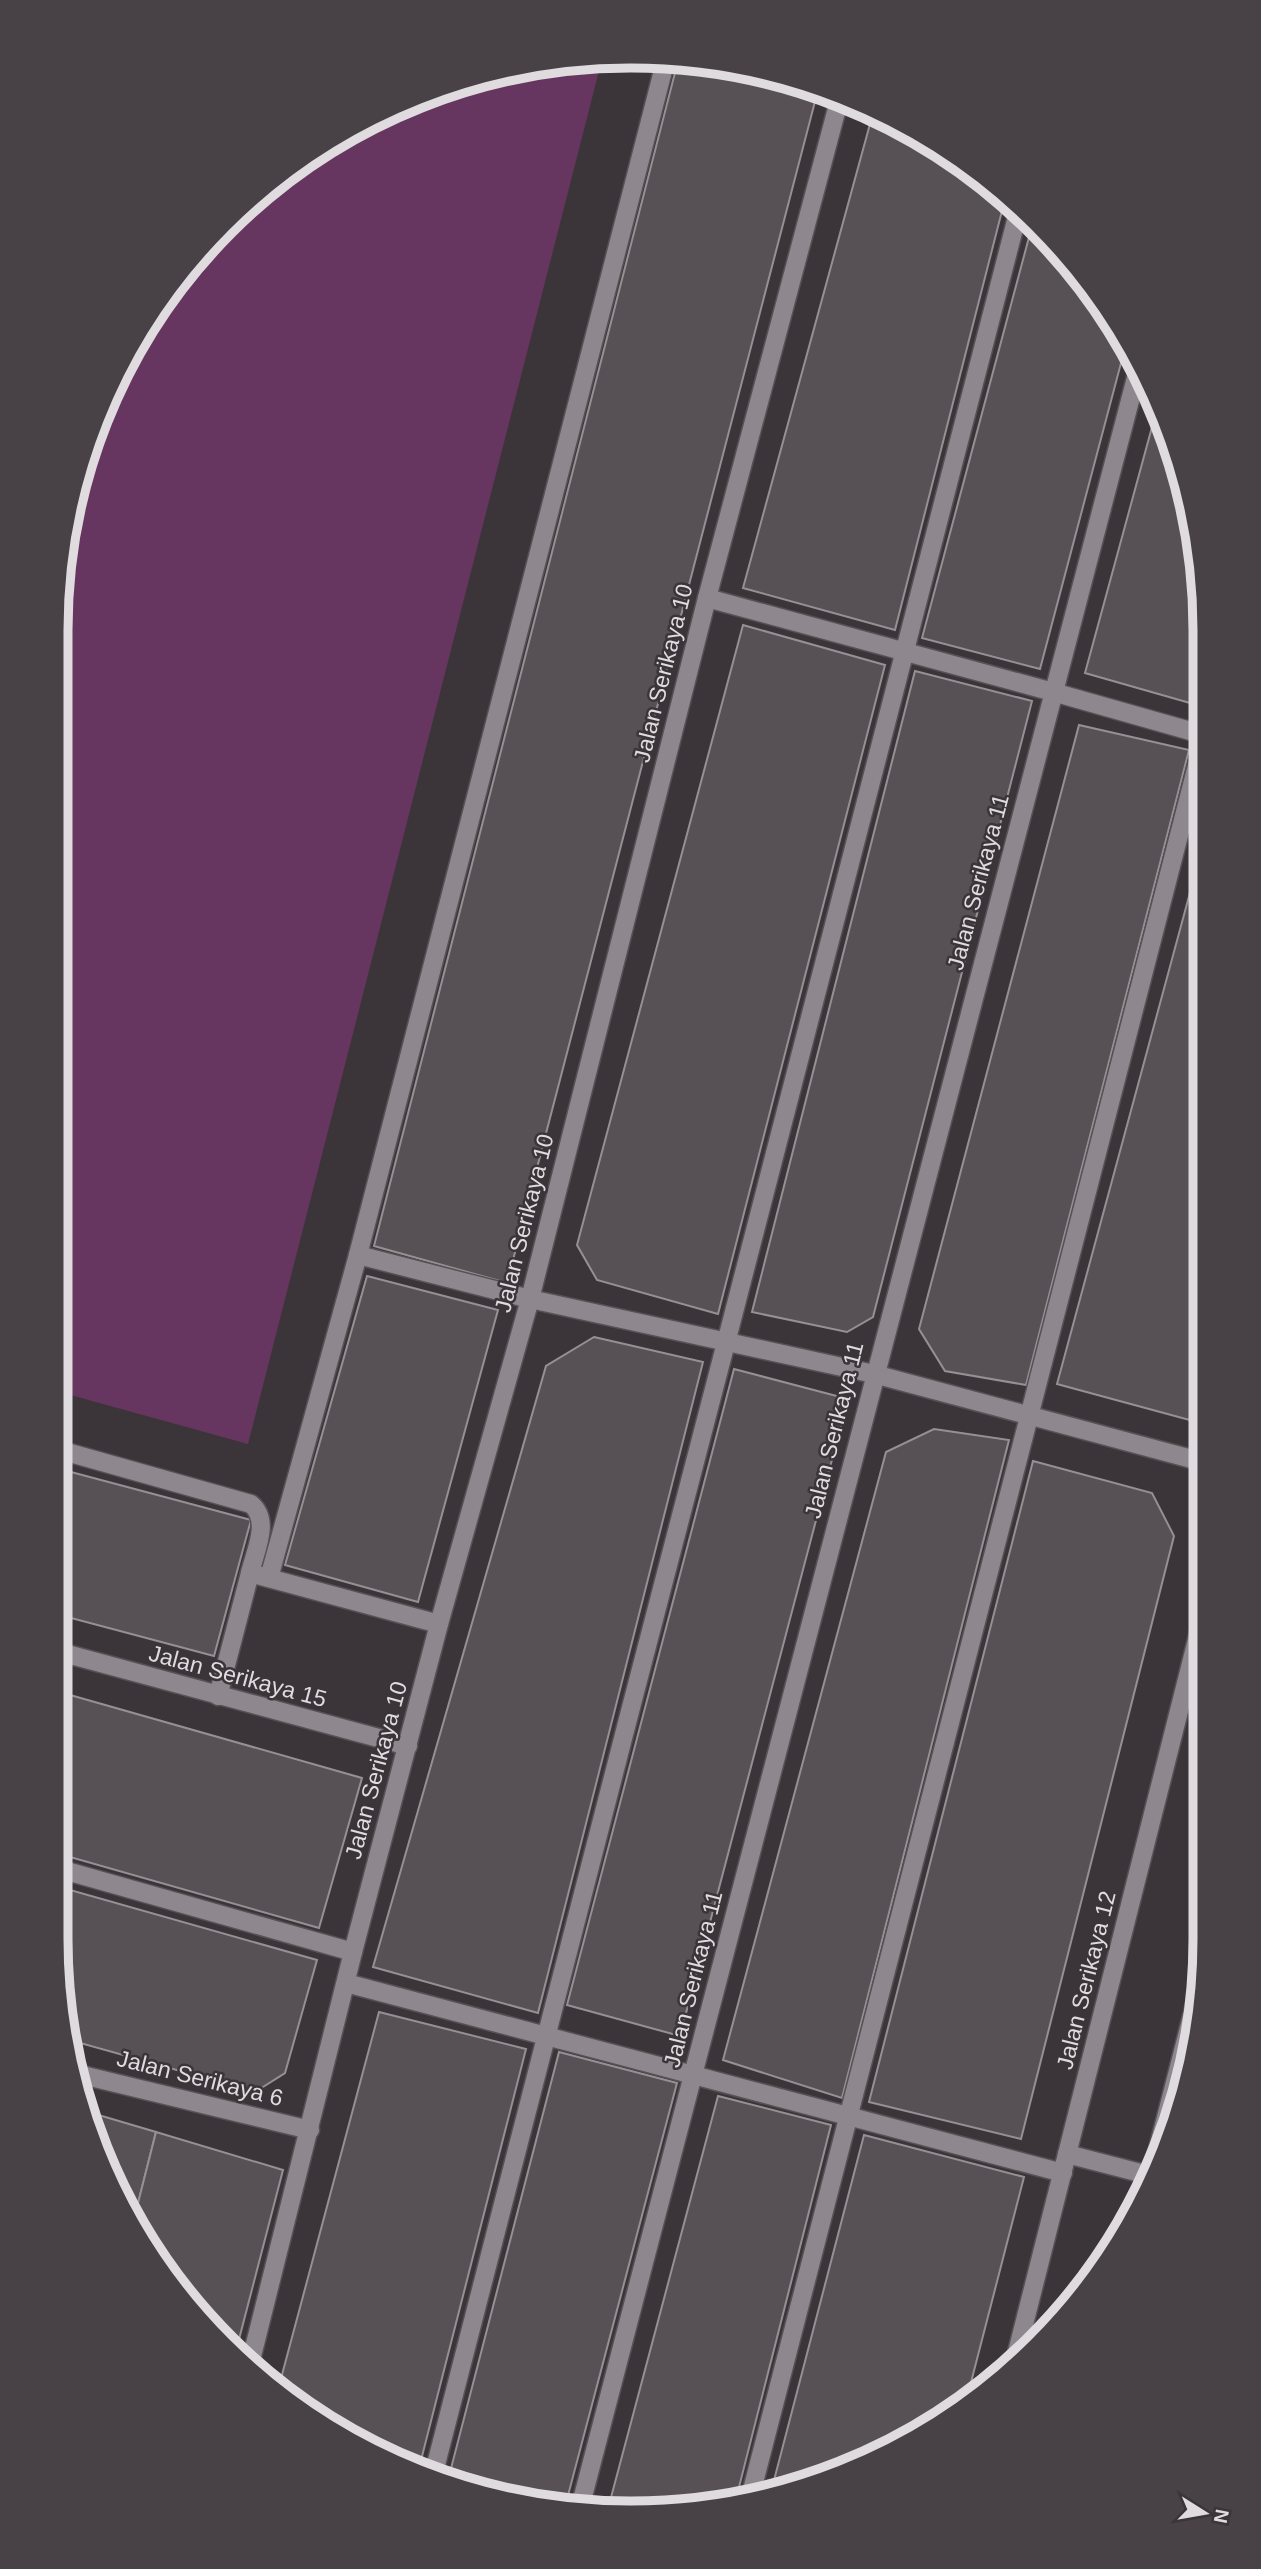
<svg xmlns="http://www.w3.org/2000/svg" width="1261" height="2569" font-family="Arial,sans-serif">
<rect width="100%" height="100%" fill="#3b353a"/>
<!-- green -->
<polygon fill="#673660" points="602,59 248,1444 56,1391 56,630 67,518 100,410 153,311 225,224 312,153 411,100 519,67"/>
<!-- building -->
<g fill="#575055" stroke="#968f94" stroke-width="2">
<polygon points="678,61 743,67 818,90 507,1283 374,1246"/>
<polygon points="873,113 981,175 1005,199 895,630 743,588"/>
<polygon points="1032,226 1087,281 1125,348 1040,669 922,638"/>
<polygon points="1158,405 1200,555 1201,694 1197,705 1085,673"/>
<polygon points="743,625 885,665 718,1314 597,1280 577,1245"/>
<polygon points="915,671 1032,701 873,1317 847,1332 752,1312"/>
<polygon points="1079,725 1189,750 1026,1385 945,1371 919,1329"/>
<polygon points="1201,852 1203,1401 1197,1422 1057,1384"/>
<polygon points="367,1276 498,1310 418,1602 285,1565"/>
<polygon points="594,1337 703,1362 538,2013 373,1967 546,1366"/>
<polygon points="734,1369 848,1399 680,2036 567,2005"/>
<polygon points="934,1429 1009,1440 842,2098 723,2060 886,1452"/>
<polygon points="1033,1461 1152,1493 1174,1536 1021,2139 869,2102"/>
<polygon points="56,1468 251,1520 214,1656 56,1614"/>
<polygon points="56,1691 362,1778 319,1928 56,1853"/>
<polygon points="56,1886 317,1960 285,2073 255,2092 73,2041 56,1938"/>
<polygon points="379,2012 526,2049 418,2472 312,2416 279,2386"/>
<polygon points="559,2052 677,2083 566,2503 518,2502 448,2480"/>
<polygon points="718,2096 831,2125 736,2499 706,2508 609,2505"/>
<polygon points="85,2111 156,2132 135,2215 87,2124"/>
<polygon points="156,2132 283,2170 237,2347 175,2289 135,2215"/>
<polygon points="864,2135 1024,2177 968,2394 885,2454 772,2488"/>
</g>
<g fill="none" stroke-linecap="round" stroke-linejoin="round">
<defs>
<g id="service">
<polyline points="1053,692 1201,734"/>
<polyline points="358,1255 530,1299"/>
<path d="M56 1449 251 1504C271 1521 255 1551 250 1573L439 1624"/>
<polyline points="269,1578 358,1255 666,59"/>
<polyline points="218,1696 250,1573"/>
<polyline points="56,1868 353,1952"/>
<path d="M433 2476C528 2096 629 1718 727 1339 823 963 918 587 1018 213"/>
<polyline points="751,2494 1201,750"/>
</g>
<g id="minor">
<polyline points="707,598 1053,692"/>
<polyline points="530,1299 874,1374 1203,1462"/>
<polyline points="56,1651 408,1746"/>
<polyline points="346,1983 1063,2173"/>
<polyline points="78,2074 310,2130"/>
<polyline points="1067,2154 1152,2176"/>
<polyline points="1151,2176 1200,1985"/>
<polyline points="251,2360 353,1952 439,1624 530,1299 707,598 840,97"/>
<polyline points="1015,2360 1204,1612"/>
<polyline points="581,2504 1138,370"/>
</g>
</defs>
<!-- service casing -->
<use href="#service" stroke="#575156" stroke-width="21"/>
<!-- minor casing -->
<use href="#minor" stroke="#575156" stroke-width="21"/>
<!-- service -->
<use href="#service" stroke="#8e878d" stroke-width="18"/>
<!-- minor -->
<use href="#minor" stroke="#8e878d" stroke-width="18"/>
</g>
<g text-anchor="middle" stroke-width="5" stroke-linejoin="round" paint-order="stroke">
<!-- street labels -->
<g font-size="23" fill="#dfdbde" stroke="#3b353a">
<text transform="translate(663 673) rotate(-76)" y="8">Jalan Serikaya 10</text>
<text transform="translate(978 882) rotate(-75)" y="8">Jalan Serikaya 11</text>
<text transform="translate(524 1223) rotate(-76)" y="8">Jalan Serikaya 10</text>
<text transform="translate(834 1430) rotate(-76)" y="8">Jalan Serikaya 11</text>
<text transform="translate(238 1676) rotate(15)" y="8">Jalan Serikaya 15</text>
<text transform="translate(376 1770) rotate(-75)" y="8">Jalan Serikaya 10</text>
<text transform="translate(693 1979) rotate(-76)" y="8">Jalan Serikaya 11</text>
<text transform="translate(1086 1980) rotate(-76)" y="8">Jalan Serikaya 12</text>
<text transform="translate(200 2078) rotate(14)" y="8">Jalan Serikaya 6</text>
</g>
</g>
<!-- crop -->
<path d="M0 0H1261V2569H0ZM630 68H631A562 562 0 0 1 1193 630V1939A562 562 0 0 1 631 2501H630A562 562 0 0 1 68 1939V630A562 562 0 0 1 630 68Z" fill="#484247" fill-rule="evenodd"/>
<path fill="none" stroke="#dfdbde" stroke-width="9" d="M630 68H631A562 562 0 0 1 1193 630V1939A562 562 0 0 1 631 2501H630A562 562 0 0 1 68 1939V630A562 562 0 0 1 630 68Z"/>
<!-- north arrow -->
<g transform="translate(1205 2513) rotate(101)" stroke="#3b353a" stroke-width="5" paint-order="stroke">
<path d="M0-5L12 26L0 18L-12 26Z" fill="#dfdbde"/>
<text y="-10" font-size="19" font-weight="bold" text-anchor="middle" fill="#dfdbde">N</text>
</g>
</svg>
